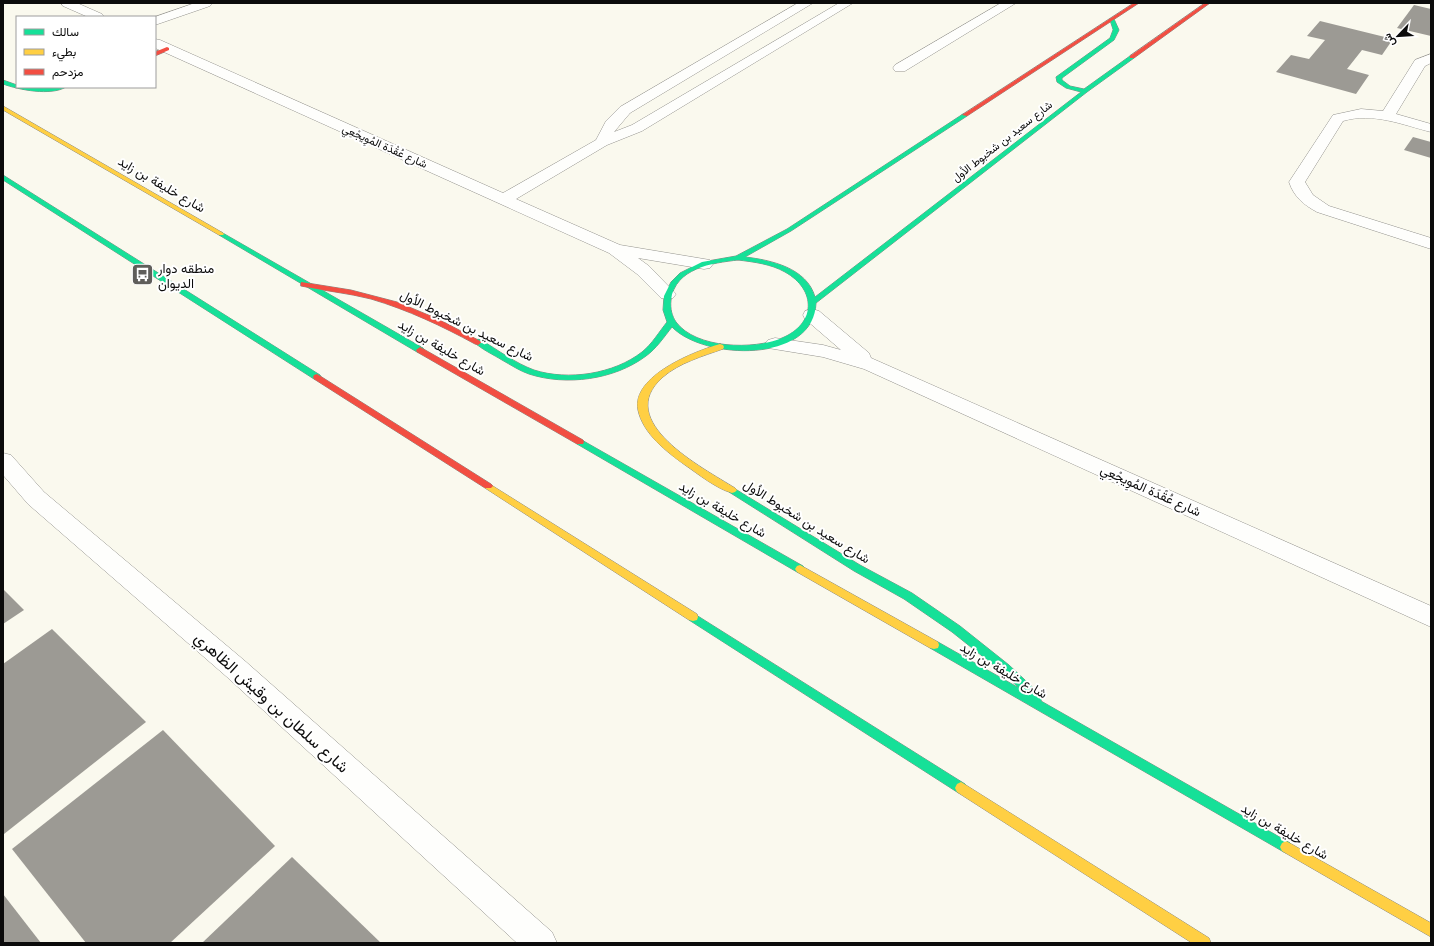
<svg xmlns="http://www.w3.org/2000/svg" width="1434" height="946" font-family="Georgia,Vazirmatn,serif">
<rect width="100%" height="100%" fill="#faf9ee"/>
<!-- building -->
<g fill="#9c9a94">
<polygon points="1414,5 1431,9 1431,36 1397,28"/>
<polygon points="1320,21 1393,39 1382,55 1362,50 1347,69 1369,75 1356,94 1276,72 1291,55 1309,59 1325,40 1307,36"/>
<polygon points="1413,137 1431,142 1431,158 1404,150"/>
<polygon points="3,589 24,610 3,624"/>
<polygon points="52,629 146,722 4,834 3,664"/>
<polygon points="163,730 275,846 170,943 86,943 12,849"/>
<polygon points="292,857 381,943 202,943"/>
<polygon points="3,894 41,943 3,943"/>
</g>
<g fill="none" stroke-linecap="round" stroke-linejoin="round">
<defs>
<g id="street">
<polygon points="61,3 77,3 102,14 104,17 88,17 63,6"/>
<polygon points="195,3 212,3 210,6 155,25 155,17"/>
<polygon points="798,3 813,3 630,113 614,132 632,125 839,3 853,3 642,131 607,145 516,199 620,245 710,260 713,264 710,268 704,269 638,258 649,266 676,294 673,298 667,299 661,298 637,274 609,253 155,48 155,39 160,40 503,193 596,140 606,121 620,107"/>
<polygon points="1001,3 1016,3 905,71 895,71 893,68 895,65"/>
<path d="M1431 54V63L1425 66 1396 114 1431 124V132C1403 125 1373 112 1343 121L1305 182 1313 195 1329 206 1431 238V249L1317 212C1304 205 1294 197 1289 182L1333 115 1361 109 1383 111 1415 60Z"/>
<polygon points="812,309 819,311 869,353 871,358 1431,606 1431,627 864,369 823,357 768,348 765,344 768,340 775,338 823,345 841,350 805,319 803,315 805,311"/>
<polygon points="3,453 11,455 44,492 245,661 552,932 557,943 517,943 227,677 28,504 3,475"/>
</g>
<g id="fast">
<path d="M1110 19H1114L1119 30 1114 40 1062 78V80L1070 86 1084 89 1130 56H1134V58L1087 92 816 303C814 364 704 360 672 327 664 337 656 349 646 356 614 380 566 386 529 374 520 371 511 365 502 360 494 355 481 349 474 342L478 339 481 340C498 350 515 363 534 370 568 381 614 374 642 352 652 344 659 332 667 322L663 310 664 296 671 282 680 273 702 262 736 256 787 229 963 114H967V116L791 231 745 257C771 260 807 268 815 297L1081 92 1066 88 1057 82 1056 77 1110 38 1113 30ZM738 260C754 262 771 264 785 272 817 290 816 324 782 338 754 350 696 349 676 322 672 316 670 309 671 300 675 268 712 263 738 260Z"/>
<path d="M3 80 17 85V87H66C51 96 19 90 3 84Z"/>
<polygon points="3,175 320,375 321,377 320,379 314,379 3,180"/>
<polygon points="221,232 423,348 424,350 420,353 417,352 219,235 219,233"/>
<polygon points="580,439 803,566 805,569 803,572 800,573 797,572 577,444 576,442"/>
<polygon points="732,487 860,565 912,593 960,626 1009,665 1041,695 1042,698 1041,701 1290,843 1292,847 1290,851 1286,853 1282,851 930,648 929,645 930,642 934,641 938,642 1019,688 1001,671 952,632 904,599 854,571 729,492 727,490 729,488"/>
<polygon points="693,613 965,784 967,788 965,792 961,794 957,792 689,620 688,617 689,614"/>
</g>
<g id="slow">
<polygon points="3,106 223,233 224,234 223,235 219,235 3,110"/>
<path d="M720 344 723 345 724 347 723 349C703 356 679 363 663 377 612 421 703 468 735 488L737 490 735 492 732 493C717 489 698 474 685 465 667 452 643 434 638 410 631 376 695 351 720 344Z"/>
<polygon points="488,483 697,614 698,617 697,620 693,621 689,620 485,488 483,486"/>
<polygon points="800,565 938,642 939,645 938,648 934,649 930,648 797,572 795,569 797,566"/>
<polygon points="961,782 1209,938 1211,943 1192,943 957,792 955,788 957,784"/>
<polygon points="1286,841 1431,923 1431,937 1282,851 1280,847 1282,843"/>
</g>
<g id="jam">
<polygon points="1134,3 1139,3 967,116 962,115"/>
<polygon points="1205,3 1210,3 1134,58 1130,58 1130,56"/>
<polygon points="167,47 169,48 169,50 155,56 155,52"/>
<path d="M301 282 351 290 397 302 438 319 482 342 478 345 475 344C442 326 408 310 371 299 348 293 324 291 301 286Z"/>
<polygon points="420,347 583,440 584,442 583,444 577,444 417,352 416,350"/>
<polygon points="317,374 491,484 493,486 491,488 485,488 314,379 313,377 314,375"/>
</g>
</defs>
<!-- street casing -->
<use href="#street" stroke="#93928d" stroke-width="1"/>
<!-- fast casing -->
<use href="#fast" stroke="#898984" stroke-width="1"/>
<!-- slow casing -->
<use href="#slow" stroke="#898984" stroke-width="1"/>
<!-- jam casing -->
<use href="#jam" stroke="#898984" stroke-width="1"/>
<!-- street -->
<use href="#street" fill="#fefefc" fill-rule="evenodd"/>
<!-- fast -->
<use href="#fast" fill="#16e098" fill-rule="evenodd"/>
<!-- slow -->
<use href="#slow" fill="#ffcf43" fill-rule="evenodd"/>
<!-- jam -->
<use href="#jam" fill="#f24e42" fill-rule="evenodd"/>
</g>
<!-- icons -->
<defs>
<symbol id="bus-square" viewBox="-11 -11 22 22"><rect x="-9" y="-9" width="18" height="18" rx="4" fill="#5f5e5a" stroke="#fff"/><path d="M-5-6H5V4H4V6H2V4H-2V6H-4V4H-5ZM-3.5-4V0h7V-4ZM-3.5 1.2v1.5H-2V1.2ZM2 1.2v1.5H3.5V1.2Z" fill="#fff"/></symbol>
</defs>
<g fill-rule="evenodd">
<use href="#bus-square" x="130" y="262" width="25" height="25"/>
</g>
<g text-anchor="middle" stroke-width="4" stroke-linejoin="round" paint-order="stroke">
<!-- far-street labels -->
<g font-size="11" fill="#0b0b0b" stroke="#fff">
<text transform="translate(1002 141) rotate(-38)" y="4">شارع سعيد بن شخبوط الأول</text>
<text transform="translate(385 146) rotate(24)" y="4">شارع عُقْدَة المُوِيجْعِي</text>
</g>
<!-- street labels -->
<g font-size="13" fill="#0b0b0b" stroke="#fff">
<text transform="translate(162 184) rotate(30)" y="5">شارع خليفة بن زايد</text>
<text transform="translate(467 325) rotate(26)" y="5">شارع سعيد بن شخبوط الأول</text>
<text transform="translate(442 347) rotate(30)" y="5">شارع خليفة بن زايد</text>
<text transform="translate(1151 490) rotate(24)" y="5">شارع عُقْدَة المُوِيجْعِي</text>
<text transform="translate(723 509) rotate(30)" y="5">شارع خليفة بن زايد</text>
<text transform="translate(807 521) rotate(32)" y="5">شارع سعيد بن شخبوط الأول</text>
<text transform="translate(1004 670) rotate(30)" y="5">شارع خليفة بن زايد</text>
<text transform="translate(1285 831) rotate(30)" y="5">شارع خليفة بن زايد</text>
</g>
<!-- poi labels -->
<g font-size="13" fill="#0b0b0b" stroke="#fff" text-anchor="start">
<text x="158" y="273">منطقه دوار<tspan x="158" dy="15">الديوان</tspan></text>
</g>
<!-- near-street labels -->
<g font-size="16" fill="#0b0b0b" stroke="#fff">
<text transform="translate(272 702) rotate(42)" y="6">شارع سلطان بن وقيش الظاهري</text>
</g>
</g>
<!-- border -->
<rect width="1434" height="946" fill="none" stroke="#0b0b0b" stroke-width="8"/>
<!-- legend -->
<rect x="16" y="16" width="140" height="72" fill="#ffffff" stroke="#9d9d9d"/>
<rect x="24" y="29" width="20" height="6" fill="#16e098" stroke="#9d9d9d"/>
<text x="52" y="36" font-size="12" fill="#0b0b0b">سالك</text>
<rect x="24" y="49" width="20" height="6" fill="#ffcf43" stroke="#9d9d9d"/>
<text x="52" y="56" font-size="12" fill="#0b0b0b">بطيء</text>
<rect x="24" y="69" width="20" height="6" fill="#f24e42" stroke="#9d9d9d"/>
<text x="52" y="76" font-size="12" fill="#0b0b0b">مزدحم</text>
<!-- north arrow -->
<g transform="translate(1398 36) rotate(245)" stroke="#ffffff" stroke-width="3" paint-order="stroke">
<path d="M0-3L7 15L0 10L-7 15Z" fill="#0b0b0b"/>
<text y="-6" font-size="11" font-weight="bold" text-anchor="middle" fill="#0b0b0b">ش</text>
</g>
</svg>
